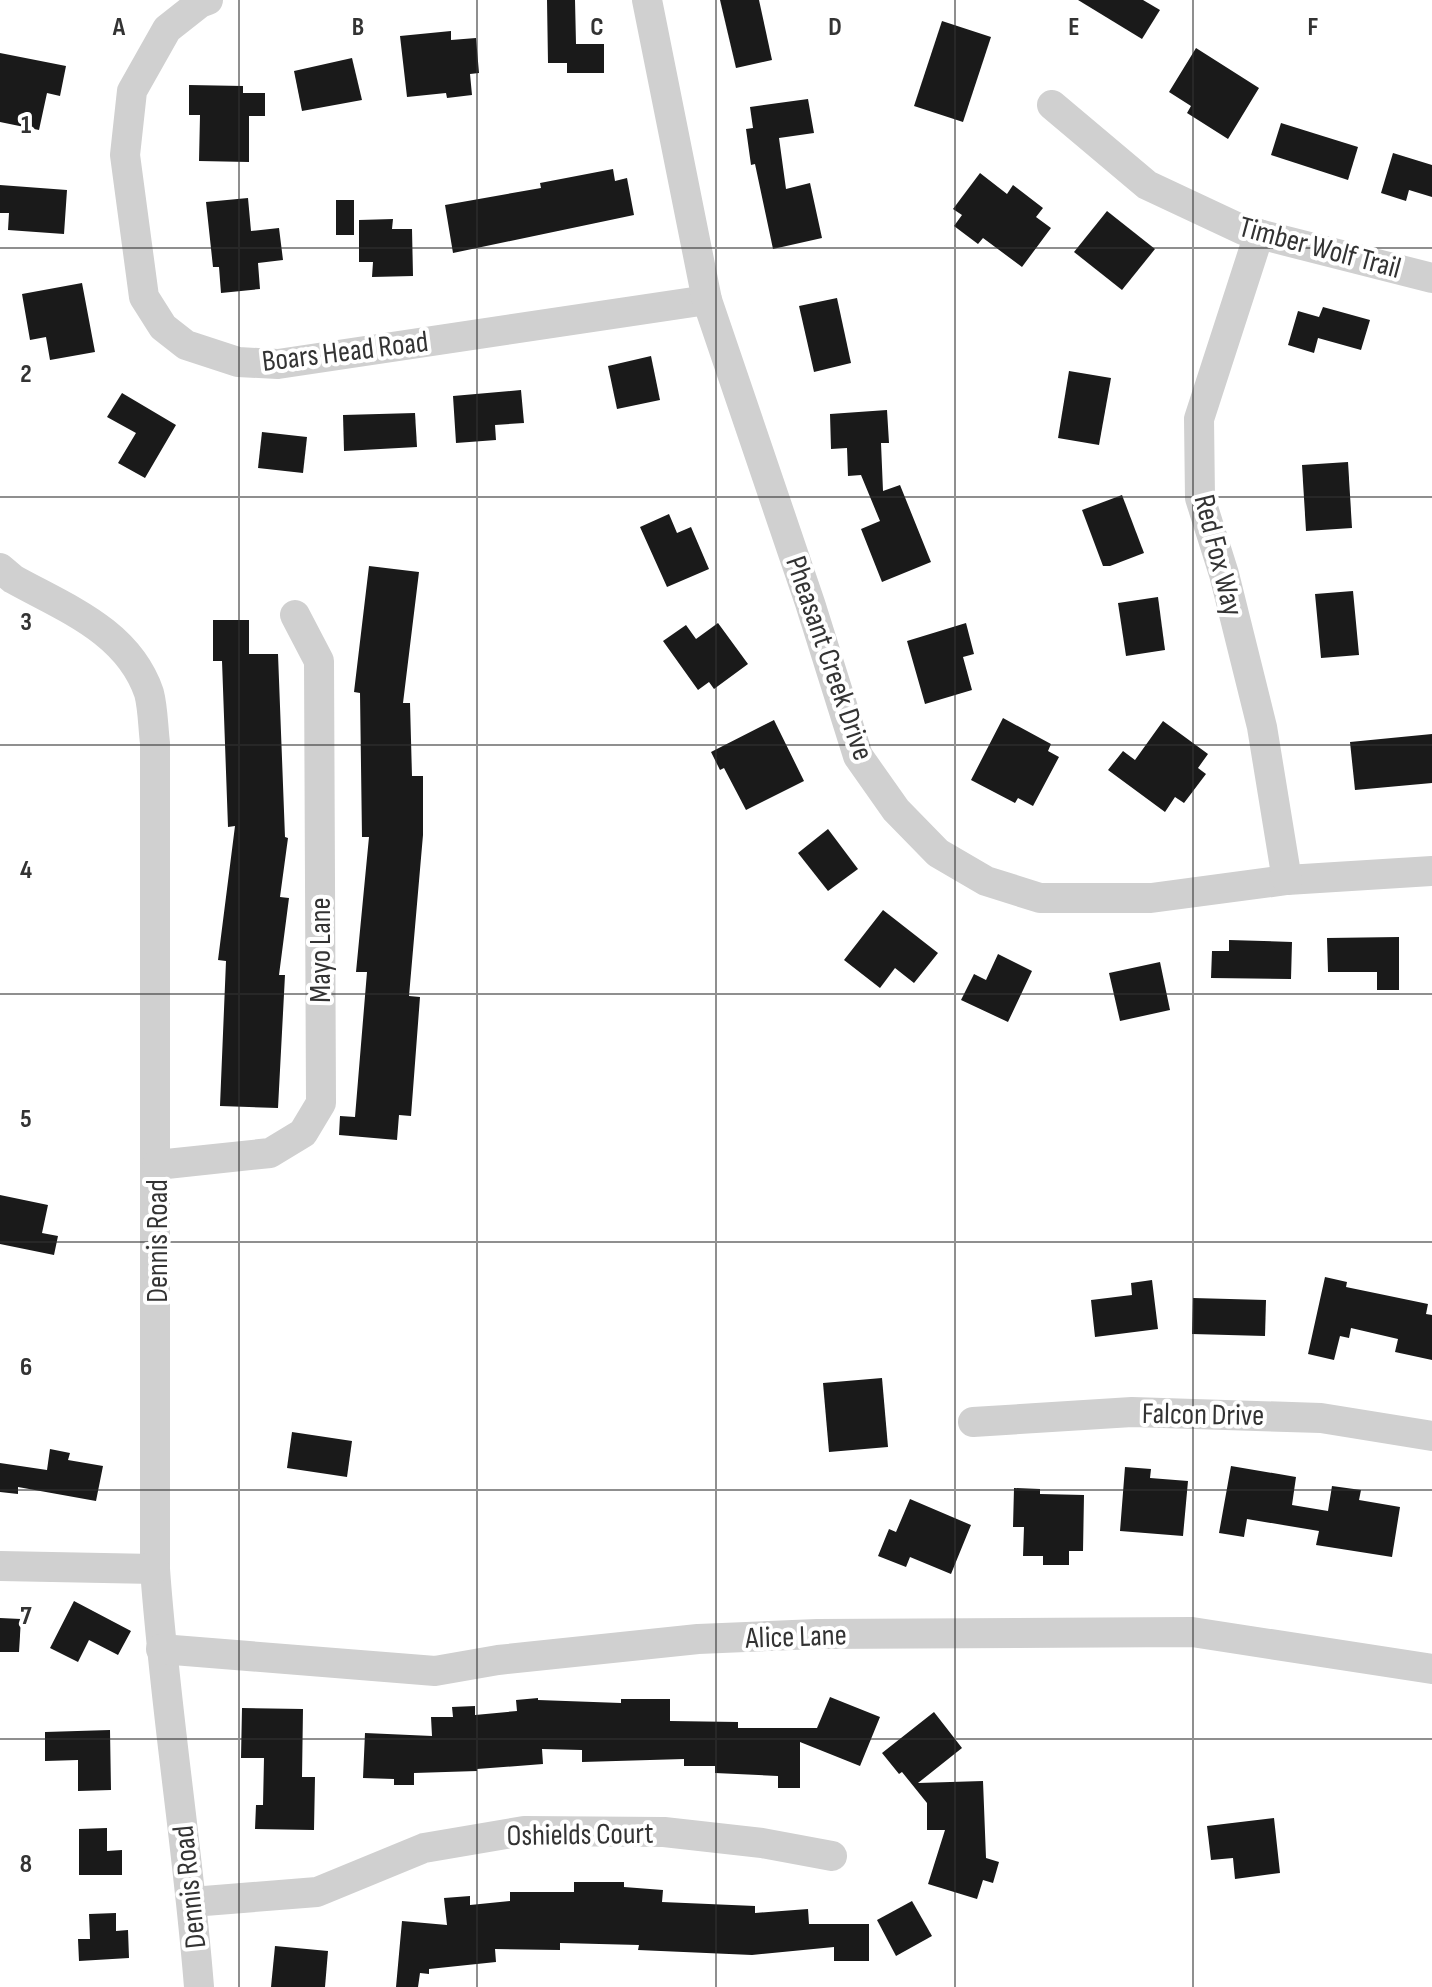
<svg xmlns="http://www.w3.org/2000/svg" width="1432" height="1987" font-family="'Sofia Sans Condensed',sans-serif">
<rect width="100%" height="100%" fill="#fff"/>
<!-- building -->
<g fill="#1a1a1a">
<polygon points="547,0 575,0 576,44 604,44 604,73 567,73 567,63 548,63"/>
<polygon points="720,0 759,0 772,60 736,68"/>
<polygon points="1078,0 1143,0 1160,10 1142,39"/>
<polygon points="942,21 991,37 963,122 914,106"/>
<polygon points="451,31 451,40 476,38 479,73 470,74 472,95 447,98 446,93 407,97 400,36"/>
<polygon points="1196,48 1259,88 1228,139 1187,113 1191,106 1169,92"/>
<polygon points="0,53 66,66 60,96 47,93 39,130 0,122"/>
<polygon points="352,58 362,100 302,111 294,71"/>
<polygon points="189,85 243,86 243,93 265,93 265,116 249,116 249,162 199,161 200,115 189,115"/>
<polygon points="808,99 814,133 779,138 786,189 810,183 822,238 773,249 755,164 751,165 746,129 753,128 750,107"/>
<polygon points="1281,123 1358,147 1348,180 1271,155"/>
<polygon points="1393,153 1432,165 1432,197 1409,190 1406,201 1381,193"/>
<polygon points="613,169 615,181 627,178 634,215 453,253 445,205 541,188 540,183"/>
<polygon points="980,173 1007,194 1013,185 1043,208 1036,217 1051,228 1022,267 983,238 978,244 954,226 962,215 953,209"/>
<polygon points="0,185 67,190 64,234 8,230 9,213 0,213"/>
<polygon points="248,198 251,231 279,228 283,260 258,263 260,289 221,293 219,267 213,267 206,202"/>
<rect x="336" y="200" width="18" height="35"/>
<polygon points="1107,211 1155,249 1122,290 1074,252"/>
<polygon points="393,219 392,229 412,229 413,276 372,277 373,262 359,262 359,220"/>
<polygon points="82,283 95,352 50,360 46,337 30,340 22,294"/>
<polygon points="837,298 851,363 814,372 799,306"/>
<polygon points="1323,307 1370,320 1361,350 1318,338 1314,353 1288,345 1298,311 1319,317"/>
<polygon points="651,356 660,400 617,409 608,366"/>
<polygon points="1069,371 1111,378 1099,445 1058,438"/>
<polygon points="521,390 524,423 495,425 496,440 456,443 453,396"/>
<polygon points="122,393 176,425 145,478 118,463 136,433 107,417"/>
<polygon points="887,410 889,443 881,443 883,491 900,485 931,562 882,582 861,529 880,521 861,475 848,476 847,448 831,449 830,414"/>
<polygon points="415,413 417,447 344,451 343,415"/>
<polygon points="262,432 307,437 303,473 258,468"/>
<polygon points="1348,462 1352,528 1306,531 1302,465"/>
<polygon points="1122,495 1144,553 1110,566 1103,566 1082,510"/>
<polygon points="669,514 677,533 691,527 709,569 667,587 640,527"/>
<polygon points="369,566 419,572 403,703 410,703 412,776 423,776 423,835 409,996 420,997 411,1116 399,1115 397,1140 339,1135 340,1116 355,1117 367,972 356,972 369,837 362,837 360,693 354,692"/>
<polygon points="1353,591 1359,655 1321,658 1315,594"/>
<polygon points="1158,597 1165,650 1126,656 1118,603"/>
<polygon points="213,620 249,620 249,654 278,654 285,837 288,838 280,897 289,898 279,975 285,975 278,1108 220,1106 226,961 218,960 235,826 228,827 222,661 213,661"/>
<polygon points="718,623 748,664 714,689 709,682 698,690 663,641 686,625 696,639"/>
<polygon points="966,623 974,654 963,657 972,690 925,704 907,641"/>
<polygon points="1003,718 1051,744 1048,751 1059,757 1033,806 1018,798 1015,803 971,780"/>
<polygon points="774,720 804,781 746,810 724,768 720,770 711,752"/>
<polygon points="1163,721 1208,754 1198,768 1206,774 1184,803 1175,797 1165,812 1108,770 1123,751 1135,760"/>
<polygon points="1432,734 1432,783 1355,790 1350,742"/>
<polygon points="828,829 858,869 828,891 798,853"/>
<polygon points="883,910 938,953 914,983 895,968 880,988 844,960"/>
<polygon points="1399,937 1399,990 1377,990 1377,972 1328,972 1327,938"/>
<polygon points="1229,940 1292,942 1291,979 1211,978 1212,951 1229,951"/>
<polygon points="998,954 1032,971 1008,1022 961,1000 974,974 986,980"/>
<polygon points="1160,962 1170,1010 1120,1021 1109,973"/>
<polygon points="0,1195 48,1205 42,1233 58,1236 54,1255 0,1244"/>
<polygon points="1325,1277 1347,1282 1346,1287 1428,1304 1426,1314 1432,1315 1432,1360 1395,1352 1398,1339 1351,1328 1349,1338 1340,1336 1334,1360 1308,1354"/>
<polygon points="1152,1280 1158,1329 1095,1337 1091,1300 1132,1295 1131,1283"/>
<polygon points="1193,1298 1266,1300 1265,1336 1192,1334"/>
<polygon points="882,1378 888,1447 829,1452 823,1383"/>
<polygon points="292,1432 352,1441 347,1477 287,1468"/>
<polygon points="50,1449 70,1453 68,1460 103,1466 96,1501 18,1487 18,1494 0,1492 0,1463 47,1470"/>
<polygon points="1231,1466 1296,1477 1292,1505 1328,1511 1332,1486 1361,1490 1359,1500 1400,1507 1392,1557 1316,1545 1319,1531 1247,1519 1244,1537 1219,1533"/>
<polygon points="1125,1467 1151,1469 1150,1478 1188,1481 1183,1536 1120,1531"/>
<polygon points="1014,1488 1040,1489 1040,1494 1084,1495 1083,1551 1069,1551 1069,1565 1043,1565 1043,1556 1023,1556 1024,1527 1013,1527"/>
<polygon points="910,1499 971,1525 951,1574 910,1557 906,1567 878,1556 889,1529 896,1532"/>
<polygon points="74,1601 131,1631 118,1655 89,1640 78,1662 50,1648"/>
<polygon points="0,1618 21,1619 19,1652 0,1652"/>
<polygon points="830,1697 880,1717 860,1766 800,1742 800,1788 778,1788 778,1776 715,1773 715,1766 684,1766 684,1759 582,1762 582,1750 542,1749 543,1764 477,1769 477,1771 414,1773 414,1785 394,1785 394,1779 363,1778 365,1733 432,1736 431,1717 453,1717 452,1707 475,1706 475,1715 517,1711 516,1700 538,1698 538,1700 621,1703 621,1699 670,1699 670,1721 738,1722 738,1728 817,1728"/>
<polygon points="242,1708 303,1709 302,1777 315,1777 314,1830 255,1829 256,1805 263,1805 264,1758 241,1758"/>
<polygon points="934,1712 962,1748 918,1783 983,1781 986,1858 999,1862 993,1883 983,1880 977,1899 928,1884 945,1830 927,1830 927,1803 902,1772 899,1774 882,1753"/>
<polygon points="110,1730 111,1790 78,1791 78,1760 45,1761 45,1732"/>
<polygon points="1274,1818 1280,1873 1235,1879 1233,1858 1211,1860 1207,1826"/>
<polygon points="107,1828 107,1851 122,1850 122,1875 79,1875 79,1829"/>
<polygon points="574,1882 624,1882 624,1887 663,1890 662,1902 755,1906 755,1913 808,1909 809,1924 869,1924 869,1961 834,1961 834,1947 752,1955 638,1950 639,1945 560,1943 560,1950 495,1949 496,1962 429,1969 429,1974 420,1973 418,1987 396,1987 402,1921 447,1925 444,1898 470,1896 470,1905 510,1901 510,1892 574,1892"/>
<polygon points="912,1901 932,1936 896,1956 877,1920"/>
<polygon points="116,1913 116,1931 128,1930 129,1958 79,1961 78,1939 90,1939 89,1914"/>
<polygon points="275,1946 328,1951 325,1987 271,1987"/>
</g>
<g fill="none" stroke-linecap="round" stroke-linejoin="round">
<!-- minor -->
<g stroke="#d0d0d0" stroke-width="30">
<polyline points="208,0 200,3 167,29 132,91 125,155 144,297 163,327 186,345 238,362 278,364 707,300"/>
<polyline points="647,0 707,300 810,603 858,756 896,810 938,853 986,881 1040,898 1151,898 1287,880 1432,871"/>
<polyline points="1052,105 1147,185 1243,230 1432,278"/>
<polyline points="1259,234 1199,419 1200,498 1224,574 1262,727 1287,880"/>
<path d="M0 568 13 579C65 608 128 631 149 693 153 708 153 727 155 743V1569C165 1709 188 1847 199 1987"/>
<polyline points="157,1165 270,1153 303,1133 321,1103 319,661 295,615"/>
<polyline points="973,1422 1132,1412 1321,1418 1432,1436"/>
<polyline points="0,1566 155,1569"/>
<polyline points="161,1649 435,1671 498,1660 698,1639 817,1634 1192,1632 1432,1669"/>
<polyline points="192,1902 317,1892 424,1848 524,1831 664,1832 762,1843 832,1856"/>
</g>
</g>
<!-- grid -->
<path fill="none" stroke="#333" stroke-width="2" stroke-opacity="0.55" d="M239 0V1987M477 0V1987M716 0V1987M955 0V1987M1193 0V1987M0 248H1432M0 497H1432M0 745H1432M0 994H1432M0 1242H1432M0 1490H1432M0 1739H1432"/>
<g text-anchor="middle" stroke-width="8" stroke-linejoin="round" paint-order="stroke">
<!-- street labels -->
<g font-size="30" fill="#333" stroke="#fff">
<text transform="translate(1320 247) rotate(15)" y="10">Timber Wolf Trail</text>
<text transform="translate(345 351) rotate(-7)" y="10">Boars Head Road</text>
<text transform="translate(1219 555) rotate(76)" y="10">Red Fox Way</text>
<text transform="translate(830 658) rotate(71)" y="10">Pheasant Creek Drive</text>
<text transform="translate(320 950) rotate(-90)" y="10">Mayo Lane</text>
<text transform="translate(157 1241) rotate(-90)" y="10">Dennis Road</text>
<text transform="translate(1203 1414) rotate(1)" y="10">Falcon Drive</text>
<text transform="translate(796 1636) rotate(-2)" y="10">Alice Lane</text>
<text transform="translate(580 1834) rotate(-1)" y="10">Oshields Court</text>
<text transform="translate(189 1887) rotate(-96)" y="10">Dennis Road</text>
</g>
</g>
<g font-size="26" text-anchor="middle" font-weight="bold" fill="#333" stroke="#fff" stroke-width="8" stroke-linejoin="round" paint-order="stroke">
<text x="119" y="35">A</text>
<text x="358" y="35">B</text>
<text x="597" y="35">C</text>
<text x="835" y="35">D</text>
<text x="1074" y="35">E</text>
<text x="1313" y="35">F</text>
<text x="26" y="133">1</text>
<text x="26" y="382">2</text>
<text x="26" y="630">3</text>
<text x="26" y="878">4</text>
<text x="26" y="1127">5</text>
<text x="26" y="1375">6</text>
<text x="26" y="1624">7</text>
<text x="26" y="1872">8</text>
</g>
</svg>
